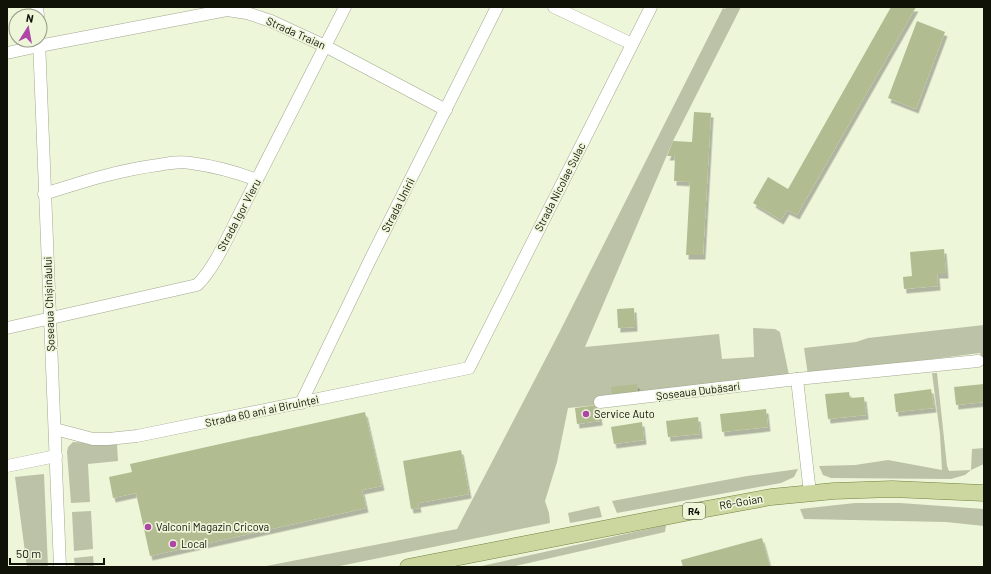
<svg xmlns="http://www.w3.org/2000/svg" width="991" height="574" font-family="Barlow,sans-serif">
<defs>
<filter id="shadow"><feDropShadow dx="2.5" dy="4.5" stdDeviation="0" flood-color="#0004"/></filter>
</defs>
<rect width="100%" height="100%" fill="#eef6da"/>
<!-- green -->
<g fill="#bbc2a7">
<polygon points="726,7 741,7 673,141 585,347 719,334 722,359 754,357 753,328 775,329 780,332 789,375 598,405 568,408 557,462 545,501 549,513 550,523 335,567 261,567 457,529 558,335 723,8 725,9"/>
<polygon points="984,325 984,360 982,360 980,353 808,375 804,348 856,342 868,338"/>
<polygon points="932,373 937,373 947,466 949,471 971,470 972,449 984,448 984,464 971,470 965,475 951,479 831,478 823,475 819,466 855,465 888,460 942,470 940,434"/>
<polygon points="73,442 117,444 118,461 88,464 90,502 71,503 67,452 68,447"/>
<polygon points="798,469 794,477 781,483 617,513 612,501 747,476"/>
<polygon points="44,474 48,567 27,567 15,477"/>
<polygon points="855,503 900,503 984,509 984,526 946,522 804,519 800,509"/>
<polygon points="599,506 602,517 570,523 568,513"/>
<polygon points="91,511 93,549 74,551 72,512"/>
<polygon points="666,525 665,532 511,567 477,567"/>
<polygon points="93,556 94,567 75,567 74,558"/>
</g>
<!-- building -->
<g fill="#b1bc91" filter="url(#shadow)">
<polygon points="891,7 916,7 797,215 787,210 781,220 753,203 768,177 788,189"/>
<polygon points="917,21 945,32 916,109 888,98"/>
<polygon points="694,112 711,113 703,255 686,255 690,182 674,181 675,156 667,156 673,141 692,142"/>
<polygon points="944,249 946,274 937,274 938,286 904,289 903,277 912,276 910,252"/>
<polygon points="634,308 635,327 618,328 617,309"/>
<polygon points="637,384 638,394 612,397 611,387"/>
<polygon points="984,384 984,402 956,405 954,387"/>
<polygon points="931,389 934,408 896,412 894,394"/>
<polygon points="849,392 850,398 864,397 866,415 828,419 825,394"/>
<polygon points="598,405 600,421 577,424 575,408"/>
<polygon points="766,409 768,427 722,432 720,414"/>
<polygon points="365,412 382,486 362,490 366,508 150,556 136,493 113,498 109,477 132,472 130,464"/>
<polygon points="698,417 700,434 668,437 666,421"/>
<polygon points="642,422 644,440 614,444 611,427"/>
<polygon points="461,450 469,494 418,503 419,508 411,509 403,461"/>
<polygon points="762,538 770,567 683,567 681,560"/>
</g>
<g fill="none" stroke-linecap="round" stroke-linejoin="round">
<defs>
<g id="minor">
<polyline points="37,7 38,16"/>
<polyline points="554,7 632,44"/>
<polyline points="39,40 60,567"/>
<polyline points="7,53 39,46 227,10 247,13 271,21 325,46 446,110"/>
<path d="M44 194C82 182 119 170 158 165 169 163 180 161 191 163 213 166 236 172 257 180"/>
<path d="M7 328 197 285C215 268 231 230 243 207 277 141 311 74 345 7"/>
<polyline points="797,379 810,493"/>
<polyline points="600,402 797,379 978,361"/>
<polyline points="301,403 370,260 497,7"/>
<polyline points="55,429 93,439 108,439 137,436 469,368 651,7"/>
<polyline points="7,466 56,456"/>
</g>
<polyline id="major" points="408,567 690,512 771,497 834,491 892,489 984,493"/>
</defs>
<!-- minor casing -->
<use href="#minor" stroke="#a1a88e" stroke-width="13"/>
<!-- major casing -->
<use href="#major" stroke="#73813f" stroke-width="17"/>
<!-- minor -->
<use href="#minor" stroke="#fff" stroke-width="12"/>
<!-- major -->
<use href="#major" stroke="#cbd79e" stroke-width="16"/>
</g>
<!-- markers -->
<g fill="#ae46a8" stroke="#eef6da" stroke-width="1.5">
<circle cx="586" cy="414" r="4"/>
<circle cx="148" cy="527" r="4"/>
<circle cx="173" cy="544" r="4"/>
</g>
<g text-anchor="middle" stroke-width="3.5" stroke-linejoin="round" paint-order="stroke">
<!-- shield labels -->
<rect fill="#eef6da" stroke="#535647" stroke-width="1" x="683" y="503" width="22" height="16" rx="3"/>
<g font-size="10" font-weight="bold" fill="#101208">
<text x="694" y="515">R4</text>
</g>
<!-- street labels -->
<g font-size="11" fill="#101208" stroke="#eef6da">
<text transform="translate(296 33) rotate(24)" y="4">Strada Traian</text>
<text transform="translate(560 187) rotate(-63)" y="4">Strada Nicolae Sulac</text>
<text transform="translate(398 205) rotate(-63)" y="4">Strada Unirii</text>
<text transform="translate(239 215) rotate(-62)" y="4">Strada Igor Vieru</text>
<text transform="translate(49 304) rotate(-92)" y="4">Șoseaua Chișinăului</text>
<text transform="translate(698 391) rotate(-7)" y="4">Șoseaua Dubăsari</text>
<text transform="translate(262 411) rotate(-12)" y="4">Strada 60 ani ai Biruinței</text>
<text transform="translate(741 502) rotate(-10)" y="4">R6-Goian</text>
</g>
<!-- poi labels -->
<g font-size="11" fill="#101208" stroke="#eef6da" text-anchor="start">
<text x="594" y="418">Service Auto</text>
<text x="156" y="531">Valconi Magazin Cricova</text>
<text x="181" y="548">Local</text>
</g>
</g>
<!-- border -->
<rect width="991" height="574" fill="none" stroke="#101208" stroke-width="16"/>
<!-- north arrow -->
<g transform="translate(28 28) rotate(11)"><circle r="19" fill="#eef6da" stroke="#959b86"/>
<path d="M0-3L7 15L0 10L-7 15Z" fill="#ae46a8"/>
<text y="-6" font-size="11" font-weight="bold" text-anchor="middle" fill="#101208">N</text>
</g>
<!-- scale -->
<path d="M10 558v6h94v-6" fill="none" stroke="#101208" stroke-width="2"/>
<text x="16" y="558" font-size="12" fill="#101208" stroke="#eef6da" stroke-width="3" paint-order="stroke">50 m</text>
</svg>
